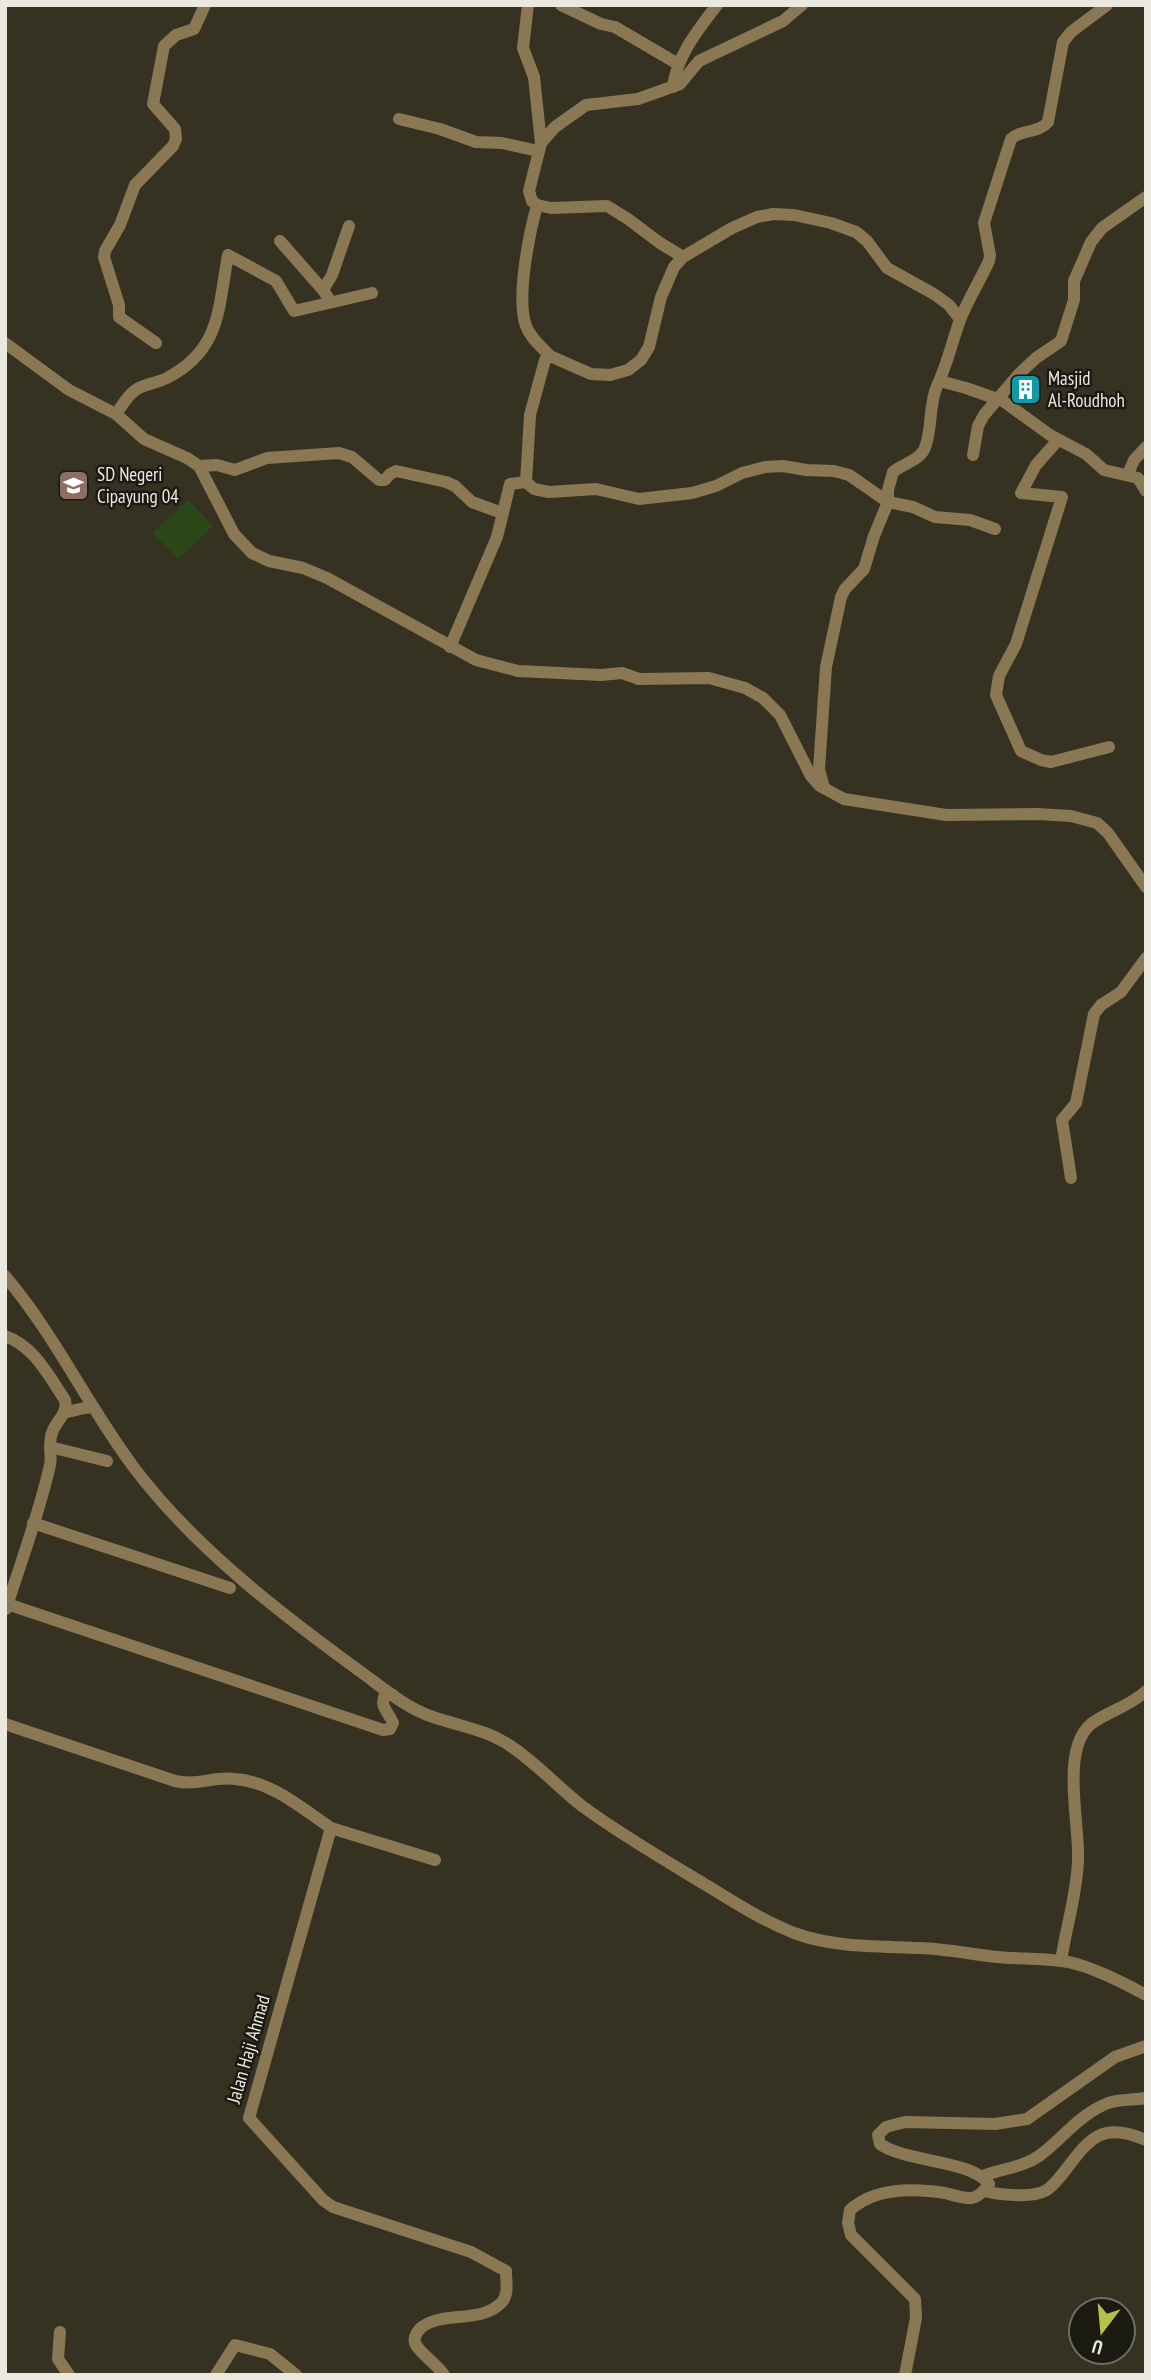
<svg xmlns="http://www.w3.org/2000/svg" width="1151" height="2380" font-family="'PT Sans Narrow',sans-serif">
<rect width="100%" height="100%" fill="#353222"/>
<!-- garden -->
<polygon fill="#2b4918" points="188,500 213,526 178,559 153,533"/>
<g fill="none" stroke-linecap="round" stroke-linejoin="round">
<!-- minor -->
<g stroke="#8a7754" stroke-width="12">
<polyline points="528,5 523,48 534,77 541,143 529,191 532,201 537,205 551,208 607,206 628,219 660,243 683,257"/>
<polyline points="561,5 601,24 615,27 678,64"/>
<path d="M673 87C677 55 698 30 717 5"/>
<polyline points="399,119 440,129 476,142 502,143 538,151"/>
<polyline points="541,143 555,127 586,105 638,99 680,84 699,61 783,21 802,5"/>
<path d="M537 205C529 234 516 299 526 326 531 339 541 346 550 356"/>
<polyline points="280,241 323,290 331,302"/>
<polyline points="323,290 332,275 349,226"/>
<polyline points="5,343 69,390 116,414 144,439 187,458 199,466 234,534 252,553 269,561 303,568 327,578 476,660 518,671 601,675 622,673 639,679 709,678 745,688 763,698 780,715 811,776 820,786 844,799 946,815 1037,814 1071,816 1097,823 1108,833 1146,887"/>
<polyline points="156,343 119,317 119,305 104,257 105,251 120,225 135,185 173,146 176,139 175,129 153,104 164,46 176,35 194,29 205,5"/>
<polyline points="940,381 966,388 1003,401 1050,435 1086,454 1104,470 1138,478 1146,491"/>
<path d="M116 414C122 406 128 394 137 389 146 384 157 383 167 378 221 350 218 309 228 255L276 281 294 311 372 293"/>
<polyline points="1058,440 1036,465 1021,493 1062,497 1016,644 999,676 996,695 1021,751 1041,760 1051,762 1109,747"/>
<polyline points="973,455 978,426 984,415 1019,374 1036,358 1061,341 1074,300 1074,281 1091,242 1102,228 1146,197"/>
<polyline points="199,466 217,465 235,470 267,458 339,453 352,457 379,480 385,480 390,474 396,471 446,482 455,486 472,502 502,513"/>
<polyline points="1128,474 1134,460 1146,447"/>
<polyline points="526,482 534,489 549,492 596,489 639,499 692,493 716,486 742,473 765,467 783,466 806,470 834,471 849,475 888,502 913,507 935,517 970,520 995,529"/>
<polyline points="450,647 497,537 510,484 526,482 530,415 545,360 550,356 591,374 610,375 628,370 641,360 649,347 661,297 674,267 683,257 732,228 757,217 773,214 794,215 831,223 856,232 867,241 887,268 934,294 949,305 960,319"/>
<path d="M824 788 819 769 826 667 841 597 845 589 864 569 874 536 888 502V490L893 472C902 464 918 461 924 450 933 431 928 406 937 386 947 365 952 342 960 320 968 299 980 281 989 261L990 255 984 223 1011 139C1021 129 1038 134 1048 122L1063 42 1071 32 1107 5"/>
<polyline points="1071,1178 1062,1120 1076,1103 1094,1014 1101,1005 1121,992 1146,958"/>
<path d="M5 1276C56 1336 88 1407 135 1469 195 1548 281 1614 361 1672 383 1688 406 1708 433 1717 459 1726 488 1730 512 1747 537 1764 558 1787 582 1806 620 1834 661 1858 701 1882 731 1900 761 1920 794 1933 835 1948 877 1946 920 1948 946 1949 971 1954 997 1957 1018 1959 1040 1958 1061 1961 1085 1963 1124 1983 1146 1995"/>
<path d="M5 1336C34 1346 49 1376 65 1400 68 1415 56 1420 52 1433 48 1443 52 1455 50 1465 39 1514 21 1562 6 1609"/>
<path d="M66 1412C76 1411 84 1406 94 1408"/>
<polyline points="50,1447 107,1461"/>
<polyline points="33,1523 230,1588"/>
<path d="M7 1604 383 1730 390 1729 393 1723C389 1712 379 1707 385 1695H393"/>
<path d="M5 1724 175 1781C200 1786 213 1776 235 1779 273 1782 301 1808 331 1828"/>
<path d="M435 1860 331 1828 249 2118 323 2200 333 2207 471 2252 506 2271C506 2281 509 2294 502 2302 483 2323 446 2312 425 2325 419 2328 413 2336 415 2343 418 2352 438 2365 444 2375"/>
<path d="M1061 1961C1066 1927 1077 1894 1078 1860 1080 1825 1060 1750 1091 1724 1106 1712 1129 1707 1146 1691"/>
<path d="M983 2176C1002 2168 1022 2168 1039 2156 1062 2139 1080 2114 1108 2103 1119 2099 1134 2100 1146 2098"/>
<path d="M985 2191C999 2195 1032 2198 1045 2191 1053 2187 1058 2179 1064 2172 1090 2138 1101 2121 1146 2140"/>
<polyline points="60,2332 58,2359 69,2375"/>
<polyline points="216,2375 235,2345 270,2354 296,2375"/>
<path d="M905 2375 916 2318 915 2299 851 2235 848 2223 850 2210C875 2187 913 2188 945 2193 953 2195 965 2199 972 2198 980 2196 985 2190 989 2184 970 2159 907 2163 880 2144L878 2135 886 2127 905 2122 995 2124 1027 2119 1115 2057 1146 2046"/>
</g>
</g>
<!-- icons -->
<defs>
<symbol id="building-square" viewBox="-11 -11 22 22"><rect x="-9" y="-9" width="18" height="18" rx="4" fill="#0f9aa8" stroke="#1b1a12"/><path d="M-4-6H4V6H1V3H-1V6H-4ZM-2.5-4.3h1.7v1.8h-1.7ZM.8-4.3h1.7v1.8H.8ZM-2.5-1h1.7V.8h-1.7ZM.8-1h1.7V.8H.8Z" fill="#fff"/></symbol>
<symbol id="school-square" viewBox="-11 -11 22 22"><rect x="-9" y="-9" width="18" height="18" rx="4" fill="#8d6e63" stroke="#1b1a12"/><path d="M0-5L7-2L0 1L-7-2ZM-4 1L0 2.5L4 1V4Q0 6-4 4Z" fill="#fff"/></symbol>
</defs>
<g fill-rule="evenodd">
<use href="#building-square" x="1008" y="372" width="35" height="35"/>
<use href="#school-square" x="56" y="468" width="35" height="35"/>
</g>
<g text-anchor="middle" stroke-width="5" stroke-linejoin="round" paint-order="stroke">
<!-- poi labels -->
<g font-size="19" fill="#ebe9df" stroke="#1b1a12" text-anchor="start">
<text x="1048" y="385">Masjid<tspan x="1048" dy="22">Al-Roudhoh</tspan></text>
<text x="97" y="481">SD Negeri<tspan x="97" dy="22">Cipayung 04</tspan></text>
</g>
<!-- street labels -->
<g font-size="19" fill="#ebe9df" stroke="#1b1a12">
<text transform="translate(248 2049) rotate(-74)" y="7">Jalan Haji Ahmad</text>
</g>
</g>
<!-- border -->
<rect width="1151" height="2380" fill="none" stroke="#ebe9df" stroke-width="14"/>
<!-- north arrow -->
<g transform="translate(1102 2331) rotate(196)"><circle r="33" fill="#1b1a12" stroke="#6e6d64" stroke-width="2"/>
<path d="M0-5L12 26L0 18L-12 26Z" fill="#b8c147"/>
<text y="-10" font-size="19" font-weight="bold" text-anchor="middle" fill="#ebe9df">U</text>
</g>
</svg>
